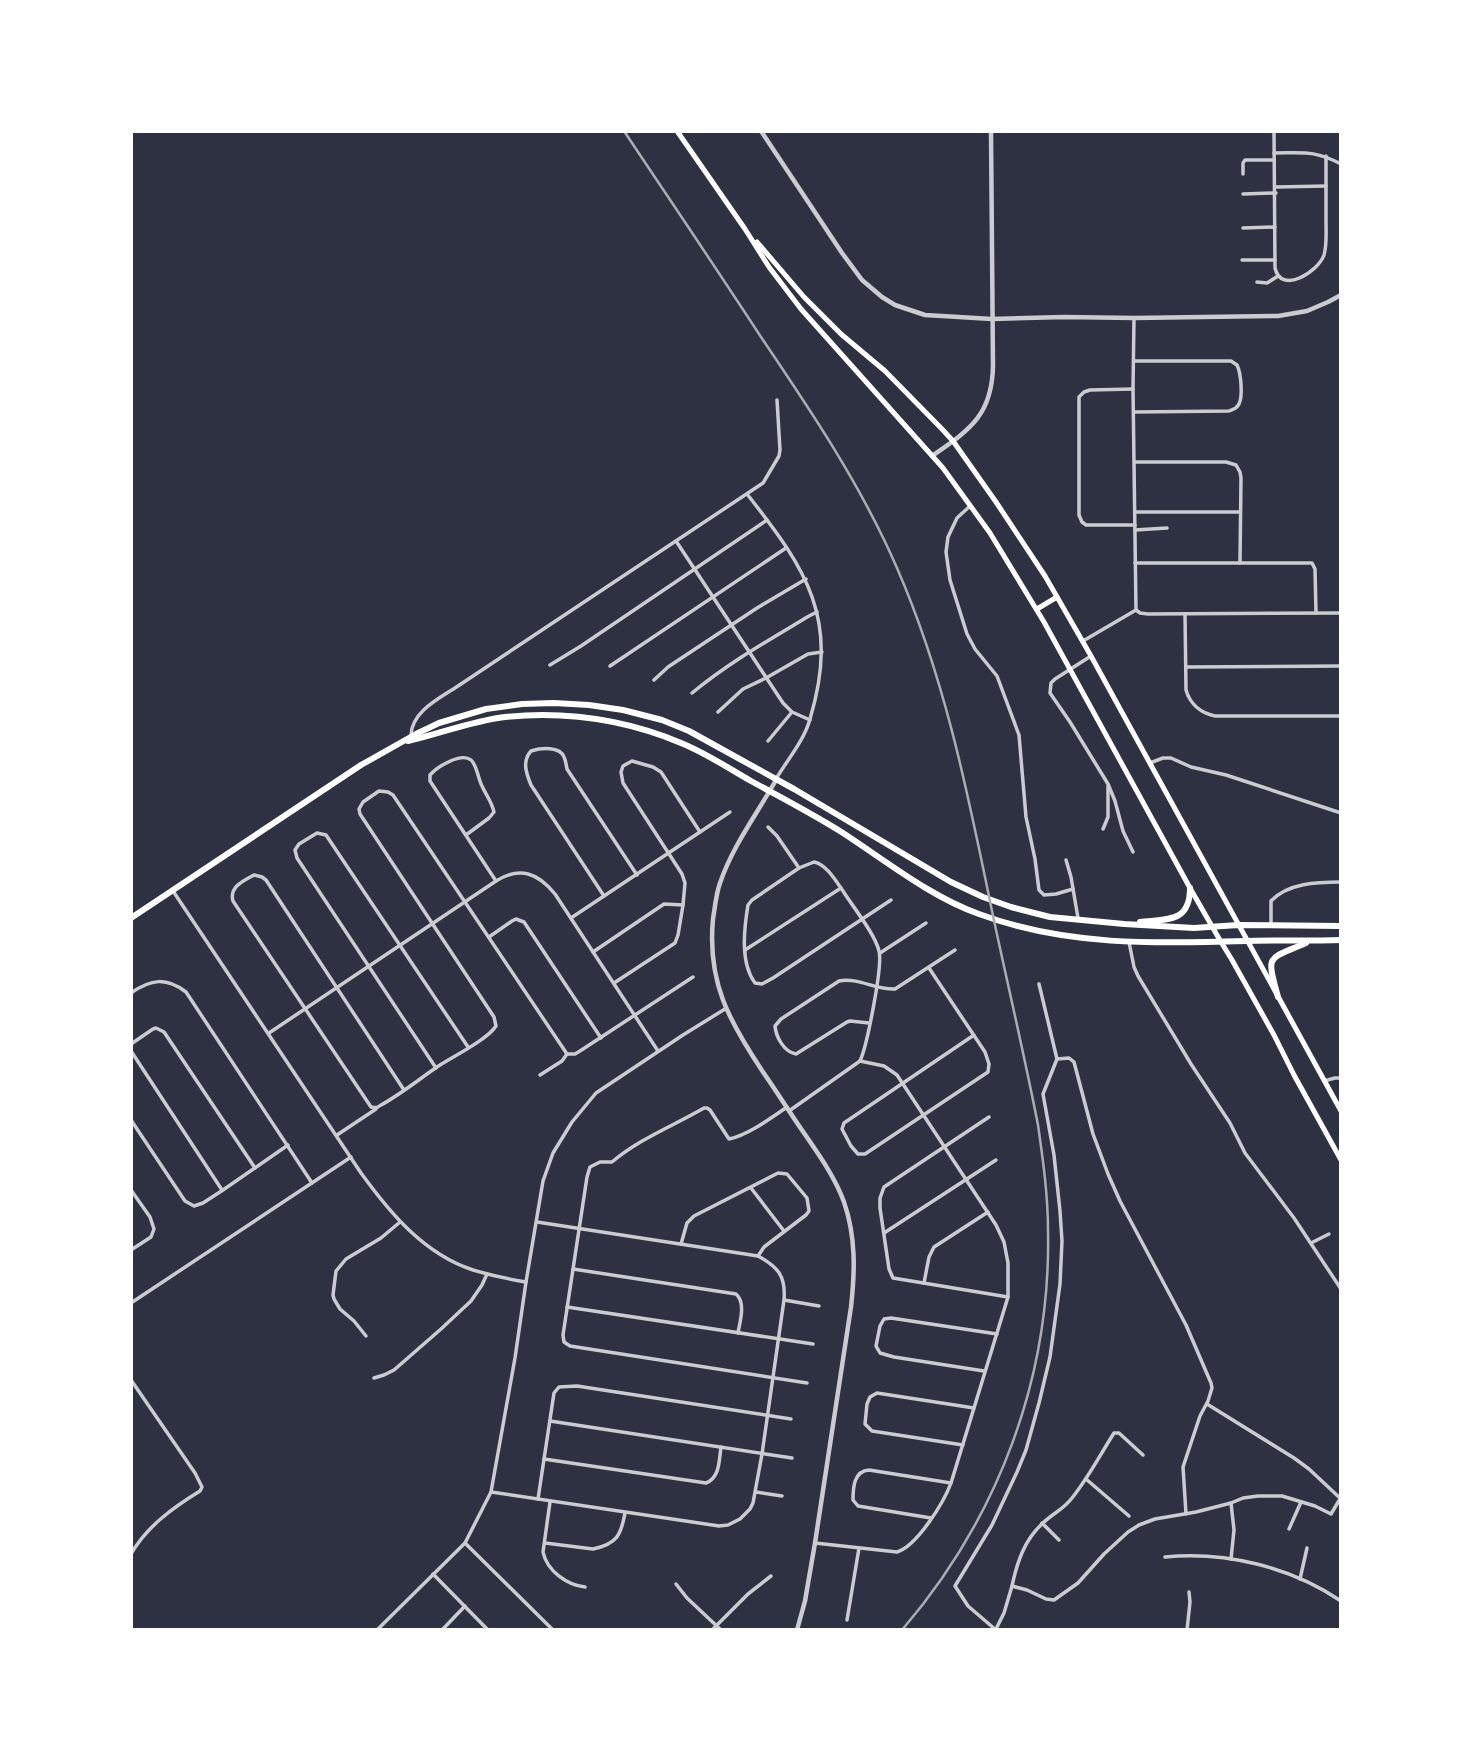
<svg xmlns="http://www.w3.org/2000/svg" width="1472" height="1761" font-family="'Roboto Condensed',sans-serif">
<rect width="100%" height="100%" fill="#2d3142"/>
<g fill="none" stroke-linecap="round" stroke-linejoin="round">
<!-- minor -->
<g stroke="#caccd0" stroke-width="3.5">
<path d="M1274 131 1275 268C1281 295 1318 272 1324 255 1327 245 1326 233 1326 222 1326 200 1326 178 1326 156"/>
<path d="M1274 153C1304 153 1314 150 1341 164"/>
<polyline points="1243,174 1243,163 1245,160 1274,160"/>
<polyline points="1276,187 1326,186"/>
<polyline points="1243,194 1276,193"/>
<polyline points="1243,228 1275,227"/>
<polyline points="1242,260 1275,260"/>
<polyline points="1257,282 1267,283 1278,276"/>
<polyline points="1134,318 1133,389 1136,610"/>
<path d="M1134 361H1231L1237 365C1241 373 1243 396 1239 404 1236 409 1234 409 1229 411L1134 412"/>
<polyline points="1133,389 1090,390 1084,392 1079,397 1079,515 1082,522 1086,525 1135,525"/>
<polyline points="1135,462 1226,462 1236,465 1240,472 1241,478 1240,563"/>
<path d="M747 494C807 570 840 619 810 719 804 741 787 760 776 779"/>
<polyline points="970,506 957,518 948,537 946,552 950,580 967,634 975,649 997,676 1019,735 1026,817 1035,859 1039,890 1044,895 1056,894 1073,889"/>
<polyline points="1135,512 1240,512"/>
<polyline points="1135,530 1167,528"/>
<polyline points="676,541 783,703 792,712 810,720"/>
<polyline points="1135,563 1312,563 1315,569 1316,613"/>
<polyline points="1136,610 1140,613 1148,614 1341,613"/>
<path d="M1185 614 1186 690C1190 704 1201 713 1215 716H1341"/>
<polyline points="1083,641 1136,610"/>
<polyline points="1091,656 1055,679 1051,683 1050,693 1070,722 1108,784 1115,801 1123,831 1133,852"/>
<polyline points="550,665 581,646 767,520"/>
<polyline points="610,666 786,548"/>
<polyline points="1186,667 1341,666"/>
<polyline points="654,680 668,667 757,608 806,579"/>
<path d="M692 693C728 663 769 640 809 616L817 612"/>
<polyline points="718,712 743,689 766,678 808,654 822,652"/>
<path d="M411 735C412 711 440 698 458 686L763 483 779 456 780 450 777 400"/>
<polyline points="768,741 792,712"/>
<polyline points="1150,763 1163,758 1171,758 1191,767 1226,775 1341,813"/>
<polyline points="768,827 777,836 799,868"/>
<polyline points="1103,829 1108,817 1108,786"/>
<path d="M466 835 489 818 494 812C492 802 486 795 482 786 478 779 477 765 471 760 461 752 437 767 430 775V781L496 881"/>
<polyline points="1066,860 1071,877 1078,918"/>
<path d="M173 891 361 1173C390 1213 424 1254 473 1270 490 1275 508 1279 526 1282"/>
<path d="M604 896 531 785C526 773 522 761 531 751 541 748 560 746 564 757 566 761 566 765 567 769L637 875"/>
<polyline points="571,918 730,812"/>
<path d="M1271 926V901C1288 883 1317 882 1341 882"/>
<polyline points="489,937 512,921 516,919 524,922 601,1038"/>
<polyline points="1129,942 1134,967 1138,976 1191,1064 1230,1123 1245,1153 1294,1218 1341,1289"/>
<polyline points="745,950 841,888"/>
<polyline points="593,952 664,904 683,905"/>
<polyline points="880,953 926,923"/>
<polyline points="929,968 985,1052 989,1064 988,1072 865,1154 858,1154 851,1146 842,1129 844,1123 974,1035"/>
<polyline points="614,983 675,943 678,935 683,905 685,883 682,874 623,783 621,772 623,766 632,761 653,767 661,772 700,832"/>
<polyline points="1039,984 1057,1059 1069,1058 1074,1062 1093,1134 1108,1174 1120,1201 1186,1325 1211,1383 1212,1388 1208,1401 1200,1416 1183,1467 1186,1514"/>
<path d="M131 993C151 979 166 977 186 992L312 1183"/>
<path d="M869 1023 850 1021 847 1022 796 1054C784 1052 776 1037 775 1026L781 1019 839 981C857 977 876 990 895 989L955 950"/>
<path d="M269 1033 496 881C520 866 538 873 555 894L658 1051"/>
<polyline points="131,1044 153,1029 156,1028 164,1032 255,1168"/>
<polyline points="131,1051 222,1190"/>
<path d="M860 1061C867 1046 883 965 879 951 875 934 853 907 843 891 836 881 826 864 814 862L799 868 752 900 748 905C744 929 740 963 755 983L762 984 773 978 891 900"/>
<polyline points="436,1068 297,858 295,850 299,844 317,833 326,835 468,1047"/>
<polyline points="540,1075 562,1061 567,1054"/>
<polyline points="1324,1081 1335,1078 1341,1078"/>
<path d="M404 1090 266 880 262 877 254 875C243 881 229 887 233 901L371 1107C378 1108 376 1108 381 1105 401 1094 418 1080 437 1067 452 1057 487 1040 496 1026L494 1017 360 814 359 809 363 802 379 791 388 792 393 795 567 1054H575L580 1051 693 977"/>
<path d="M787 1107C771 1118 748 1135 729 1139L710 1110 707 1108H704C673 1126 639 1139 612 1162H600L590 1167 587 1177 563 1335 564 1342 570 1346 807 1383"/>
<polyline points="789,1111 860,1061"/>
<polyline points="989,1117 884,1187 880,1198 880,1208 889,1269 893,1278 1008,1297"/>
<polyline points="131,1120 185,1201 194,1206 203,1203 223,1190 288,1145"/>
<polyline points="337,1135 376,1109"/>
<polyline points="751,1188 784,1231"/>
<polyline points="131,1190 150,1217 154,1229 151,1237 131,1250"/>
<polyline points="884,1233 996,1160"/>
<polyline points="1311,1243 1329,1234"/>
<polyline points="681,1244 687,1223 694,1216 778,1173 787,1174 807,1198 809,1211 806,1215 764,1247 758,1256"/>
<path d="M573 1269 736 1294C746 1303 740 1321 738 1333"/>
<polyline points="924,1283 929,1257 934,1247 988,1212"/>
<polyline points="784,1300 819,1306"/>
<polyline points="131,1303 351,1157"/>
<polyline points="567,1307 813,1344"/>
<polyline points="366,1336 354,1321 340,1309 334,1299 333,1295 336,1271 346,1259 381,1238 400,1222"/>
<polyline points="984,1371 894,1357 880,1353 876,1346 880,1326 884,1319 891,1318 997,1334"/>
<polyline points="374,1378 384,1375 394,1370 441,1329 471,1301 482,1285 487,1274"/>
<path d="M131 1380 195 1473 202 1487 200 1491C174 1507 147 1526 131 1554"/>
<polyline points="1207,1404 1294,1458 1309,1469 1341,1499"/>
<polyline points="550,1421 792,1458"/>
<polyline points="963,1445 872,1431 865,1424 867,1404 870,1397 877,1393 974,1408"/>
<path d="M1143 1455 1119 1433H1114C1100 1455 1088 1478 1072 1498 1064 1509 1052 1514 1043 1523 1024 1540 1017 1563 1012 1586L1027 1590 1046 1599 1054 1600 1078 1583 1104 1554 1128 1532 1139 1525 1155 1519 1196 1512 1231 1503 1243 1498 1258 1496H1282L1315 1506 1331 1514 1340 1499"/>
<path d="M544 1459 706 1483C720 1478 719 1460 721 1447"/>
<polyline points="1086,1479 1129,1516"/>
<path d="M491 1492 719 1526 728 1525 740 1519 750 1509 753 1503 762 1454 784 1300C786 1276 778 1267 758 1256L537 1222"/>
<polyline points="756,1492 782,1496"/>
<polyline points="538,1499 554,1393 559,1387 577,1386 791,1419"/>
<path d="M550 1502 543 1552C547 1571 567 1585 585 1587"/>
<path d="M931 1518 858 1506 853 1500C853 1487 854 1471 869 1470L951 1483"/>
<polyline points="1042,1523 1059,1540"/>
<polyline points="1289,1529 1301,1502"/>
<polyline points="465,1543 553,1630"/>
<path d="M545 1543 593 1549C617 1544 621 1535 625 1513"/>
<path d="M815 1543 897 1552C917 1546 944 1502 951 1483L1008 1297V1263L1004 1242 996 1225 897 1075 884 1066 860 1061"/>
<path d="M1165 1557C1225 1551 1291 1567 1341 1601"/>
<polyline points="1231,1559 1234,1530 1231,1503"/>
<polyline points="433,1574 488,1630"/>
<polyline points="1300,1579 1307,1548"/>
<polyline points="676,1584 687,1598 721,1630"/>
<polyline points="847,1620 859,1548"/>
<polyline points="996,1629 1004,1613 1012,1586"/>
<polyline points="377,1630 465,1543 491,1492 515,1358 526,1282 543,1181 553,1153 572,1122 596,1093 683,1035 725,1009"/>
<polyline points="442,1630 465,1606"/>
<polyline points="712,1630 748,1594 771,1576"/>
<polyline points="996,1630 968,1606 955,1586 992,1525 1017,1472 1026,1450 1039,1403 1050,1357 1060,1284 1062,1241 1060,1211 1054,1155 1043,1094 1057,1059"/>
<polyline points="1187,1630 1190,1602 1189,1592"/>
</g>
<!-- tertiary -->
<g stroke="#caccd0" stroke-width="4.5">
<polyline points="761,131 842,253 862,280 882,297 895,305 925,315 992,319 1064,317 1134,318 1278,316 1307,311 1328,302 1341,295"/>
<path d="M932 456C969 430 992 416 993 366L991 131"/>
<path d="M776 780C757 814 733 845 720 883 716 894 715 907 713 919 707 982 729 1021 763 1072 777 1092 790 1113 804 1133 819 1155 835 1177 844 1202 856 1237 855 1271 851 1307L815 1543 805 1601 797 1630"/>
</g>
<!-- secondary -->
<g stroke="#fff" stroke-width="5">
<polyline points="677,131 745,229 769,267 801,309 943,468 990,533 1044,622 1190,888 1221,942 1232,960 1274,1035 1294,1075 1341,1160"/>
<polyline points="757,242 804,297 841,334 885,371 941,428 953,441 996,502 1045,576 1091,656 1341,1111"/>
<polyline points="1037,609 1057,597"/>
</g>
<!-- primary -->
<g stroke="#fff" stroke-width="6">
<path d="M408 741C440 734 471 721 505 717 565 711 626 720 681 743 706 753 728 768 751 781 782 798 813 814 843 833 886 861 931 897 979 914 1065 946 1155 944 1246 941 1277 940 1309 941 1341 940"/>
<polyline points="131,918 361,765 416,734 439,723 486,709 522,704 554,703 589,705 623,710 662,720 689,731 794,789 951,882 983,897 1011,907 1050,917 1124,924 1194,928 1238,925 1341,926"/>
<path d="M1140 922C1167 919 1190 923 1190 888"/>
<path d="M1278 997C1266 953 1267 960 1306 943"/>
</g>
<!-- rail -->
<path stroke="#abadb3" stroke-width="2.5" d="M624 131C670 200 716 268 761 337 811 411 861 485 897 568 945 678 968 794 992 911 1007 982 1024 1053 1038 1125 1043 1160 1048 1195 1048 1231 1051 1378 998 1518 902 1630"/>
</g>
<!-- border -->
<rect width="1472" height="1761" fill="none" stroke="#ffffff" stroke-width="266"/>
</svg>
